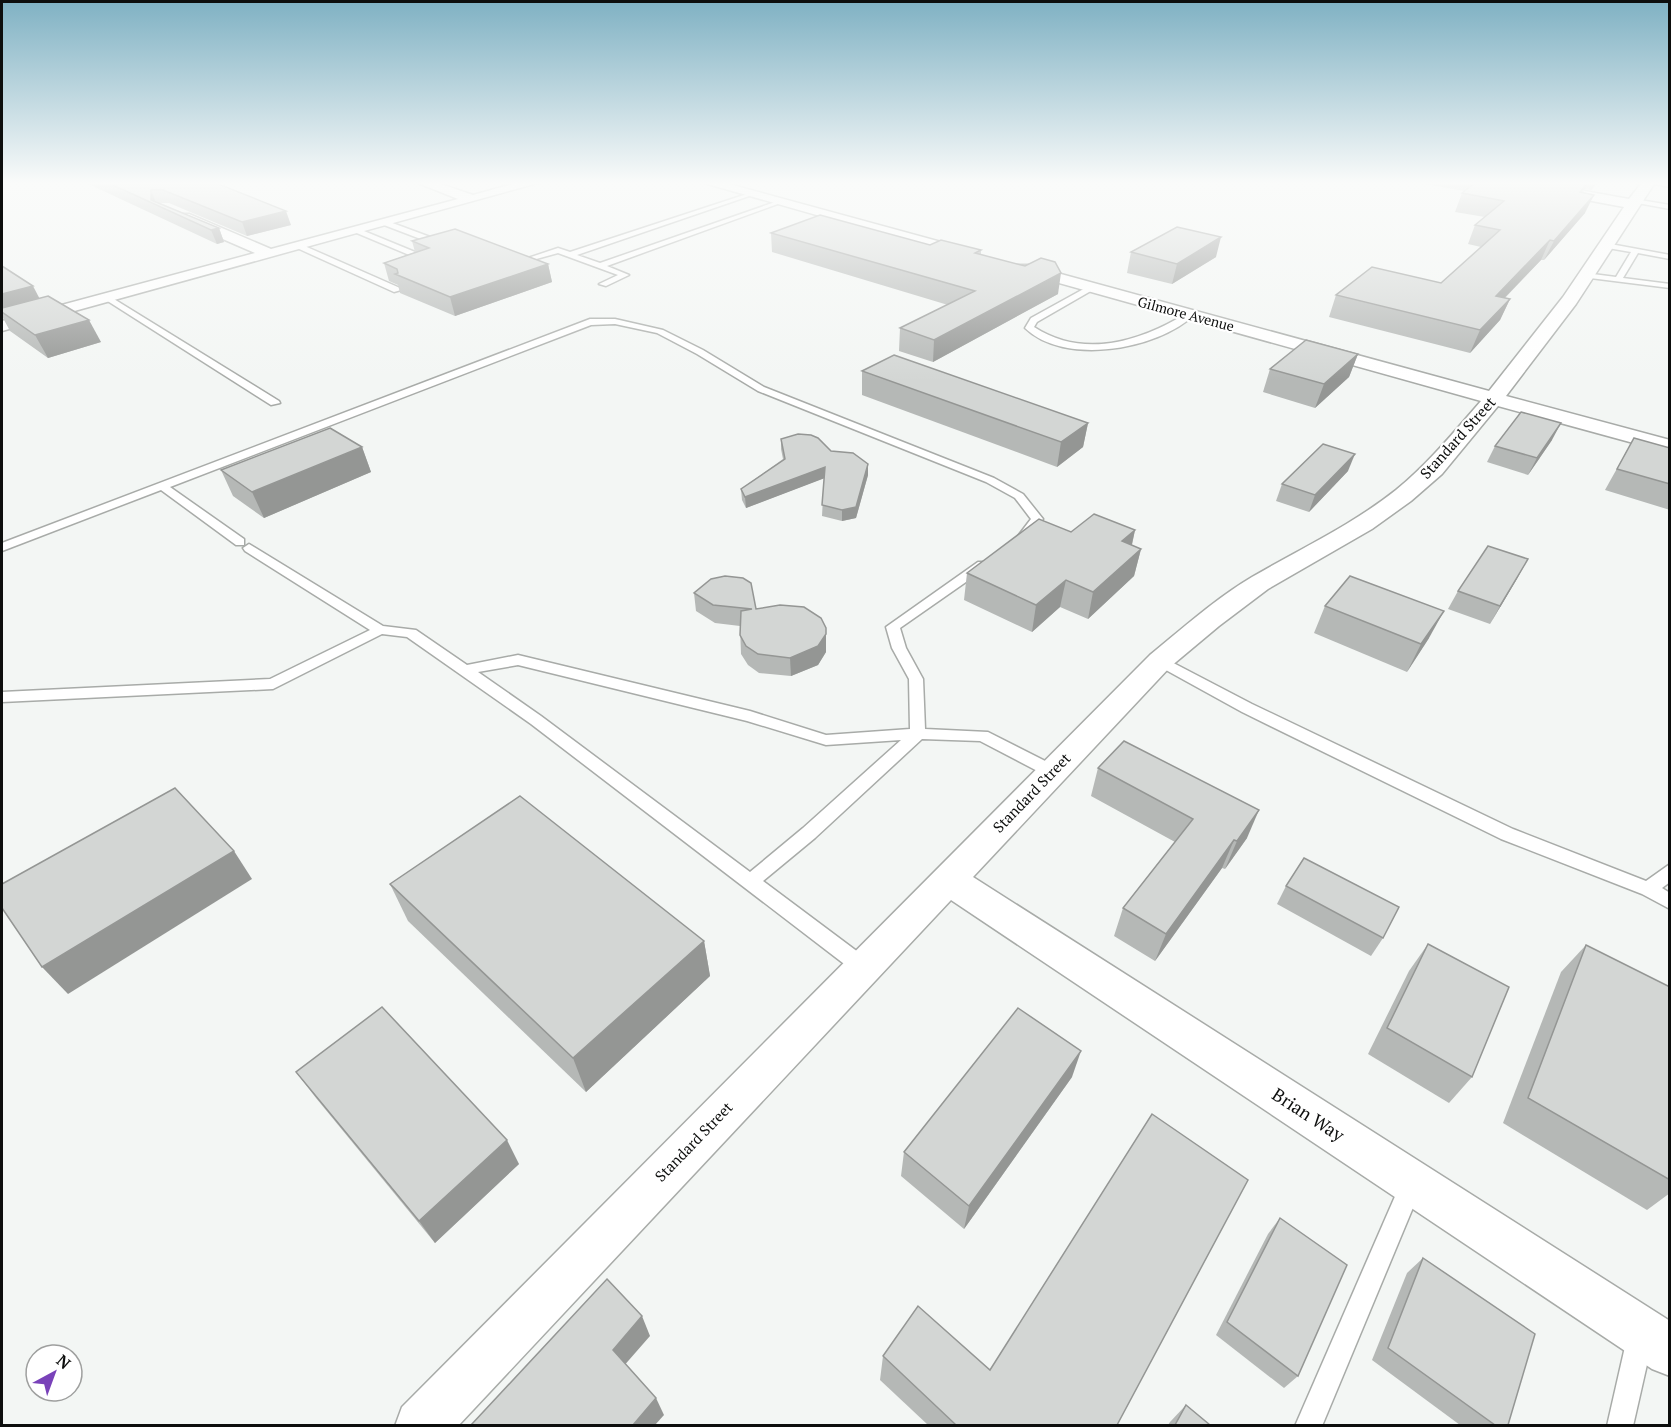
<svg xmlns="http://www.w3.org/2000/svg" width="1671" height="1427" font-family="'PT Serif',serif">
<rect width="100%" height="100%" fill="#f3f6f4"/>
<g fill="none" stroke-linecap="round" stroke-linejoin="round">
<defs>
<g id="lane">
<polygon points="1657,181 1670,183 1670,187 1646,182"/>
<polygon points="750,193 755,194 577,255 600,263 778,201 783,202 607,266 629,275 606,286 599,284 618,275 558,253 529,261 525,259 558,248 570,252"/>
<polygon points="1634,199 1670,205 1670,209 1632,202"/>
<polygon points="387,221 449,244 450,246 414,257 352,231 359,229 415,252 439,246 384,225"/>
<polygon points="1605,243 1670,255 1670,259 1638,253 1623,278 1670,284 1670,288 1582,277 1582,273 1585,273 1616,277 1631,252 1602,247"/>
<polygon points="300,244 400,288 401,290 394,292 297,248"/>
<path d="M1089 286 1096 288 1037 322 1034 327C1083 359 1140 342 1187 313L1194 315C1157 350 1064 366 1025 328L1031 318Z"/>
<polygon points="109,296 279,401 280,403 271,405 106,300 105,298"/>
<polygon points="590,319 615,319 663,330 703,350 764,387 994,478 1023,494 1043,519 1028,539 1020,539 1018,536 1031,519 1015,498 986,482 758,391 697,354 657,333 615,324 591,325 170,487 244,539 244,545 236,545 161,490 2,551 2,543"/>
<path d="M249 544 383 626 416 630 467 665 518 655 750 711 826 735 910 729 909 679 892 648 886 627 978 562H986V568L900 628 906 648 923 679 925 729 988 732 1059 768 1061 772 1059 776H1047L980 741 922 739 815 838 763 881 870 961 873 967 870 973 863 975 856 973 531 724 407 637 382 634 273 689 2 702V692L270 679 370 630 245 551 243 548ZM518 665 747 721 826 745 901 740 803 828 750 872 541 716 478 672Z"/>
<polygon points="1160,656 1252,704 1513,829 1646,881 1670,864 1670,882 1662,888 1670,893 1670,909 1642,894 1501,839 1242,712 1155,664 1153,661"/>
<polygon points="1411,1175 1419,1178 1422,1186 1322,1426 1295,1426 1403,1178"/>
<polygon points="1640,1325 1649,1329 1653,1338 1633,1426 1607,1426 1627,1338 1631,1329"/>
</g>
<g id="street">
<polygon points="413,181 432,181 473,195 523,181 545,181 2,331 2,321 255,253 179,220 179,214 189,214 271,249 458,199"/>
<polygon points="697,181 718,181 974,251 977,254 969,259 964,257"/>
<path d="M1500 181H1529L1629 199 1643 181H1656L1576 304 1506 396 1670 440V453L1498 406 1442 474 1411 501 1372 529 1268 589 1219 626 1170 667 973 877 1670 1321V1376L1652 1369 951 900 458 1426H395L402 1407 1150 655C1183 628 1215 599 1252 577 1300 549 1352 525 1396 490 1428 464 1454 432 1481 401L1016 271 1014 268 1016 265H1028L1489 391 1563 297 1624 207 1506 185Z"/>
</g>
</defs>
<!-- lane casing -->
<use href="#lane" stroke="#a8aba8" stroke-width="3"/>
<!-- street casing -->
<use href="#street" stroke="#a8aba8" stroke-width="3"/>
<!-- lane -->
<use href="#lane" fill="#fff" fill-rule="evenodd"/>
<!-- street -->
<use href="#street" fill="#fff" fill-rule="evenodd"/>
</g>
<!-- wall -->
<g fill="#b5b8b6">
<polygon points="82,181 211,181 291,225 247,236 169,203 160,203 219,228 224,242 217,244"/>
<polygon points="1379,181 1397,181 1394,184"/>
<polygon points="1409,181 1599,181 1591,190 1585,189 1583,193 1585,213 1544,260 1541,260 1505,298 1510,299 1500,320 1470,353 1329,317 1336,295 1441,283 1481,247 1468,244 1475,225 1485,217 1455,212 1462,193 1464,191"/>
<polygon points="771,233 930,245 981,250 981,255 1025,266 1058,294 933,362 899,351 900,328 948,305 772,252"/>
<polygon points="412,241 548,264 552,282 455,316 400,293 398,285 389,281 384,263 415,252"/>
<polygon points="1131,252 1216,257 1172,284 1127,273"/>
<polygon points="2,266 39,298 101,342 48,358 10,331 3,318 2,319"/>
<polygon points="1358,354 1349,377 1315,408 1263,392 1270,369"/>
<polygon points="862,371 1088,423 1083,447 1057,467 862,395"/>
<polygon points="1634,438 1670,448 1670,510 1605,490"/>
<polygon points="781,439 831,451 868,464 868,475 856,518 842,521 822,516 824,478 746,508 742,500 741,489 783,459 781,449"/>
<polygon points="1552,440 1528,475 1487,462 1495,446"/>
<polygon points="362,447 371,472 264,518 233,496 221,470"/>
<polygon points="1348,471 1309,512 1276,501 1282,484"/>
<polygon points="1135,530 1132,545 1141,549 1134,576 1088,619 1060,607 1032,632 964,600 967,573 1071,532"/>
<polygon points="1518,577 1490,624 1448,609 1458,591"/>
<polygon points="694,593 756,609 826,652 818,665 791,676 759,673 748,665 741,654 740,626 715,623 696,611"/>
<polygon points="1325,606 1429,638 1407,672 1314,633"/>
<polygon points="1098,768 1247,838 1225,869 1222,868 1155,961 1114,936 1123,908 1175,842 1091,796"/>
<polygon points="390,884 704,941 710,976 586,1092 408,921"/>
<polygon points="1286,886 1383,938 1371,956 1277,904"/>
<polygon points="1428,944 1472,1077 1449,1103 1368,1054 1409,971"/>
<polygon points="1586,945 1670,987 1670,1193 1647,1210 1503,1123 1561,972"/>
<polygon points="296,1072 519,1164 435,1243 316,1098"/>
<polygon points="1072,1077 964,1229 901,1176 904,1152"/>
<polygon points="1280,1218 1298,1376 1284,1388 1216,1335 1268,1234"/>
<polygon points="1423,1258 1508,1425 1460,1425 1372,1360 1407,1273"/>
<polygon points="883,1356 990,1370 1117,1425 928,1425 880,1380"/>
<polygon points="1186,1405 1210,1425 1168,1425 1170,1422"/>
</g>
<!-- shaded-wall -->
<g fill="#949694">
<polygon points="1595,181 1599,181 1591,190"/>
<polygon points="151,190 156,203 151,200"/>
<polygon points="1594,195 1585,213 1544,260 1554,241"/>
<polygon points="286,211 291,225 247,236 242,222"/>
<polygon points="219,228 224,242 217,244 211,230"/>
<polygon points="1221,237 1216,257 1172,284 1177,264"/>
<polygon points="1550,240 1541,260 1486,317 1496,296"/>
<polygon points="548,264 552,282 455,316 450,297"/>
<polygon points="1061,273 1058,294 933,362 934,340"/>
<polygon points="33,286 44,307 2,312 2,294"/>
<polygon points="1510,299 1500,320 1470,353 1480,330"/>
<polygon points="89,320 101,342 48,358 35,335"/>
<polygon points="1358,354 1349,377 1315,408 1324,384"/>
<polygon points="1088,423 1083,447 1057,467 1061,442"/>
<polygon points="1561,423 1552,440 1528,475 1537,458"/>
<polygon points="362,447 371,472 264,518 252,492"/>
<polygon points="1355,454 1348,471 1309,512 1315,495"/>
<polygon points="868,464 868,475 856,518 842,521 842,510"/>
<polygon points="825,467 825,478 746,508 745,497"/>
<polygon points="1135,530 1129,557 1122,541"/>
<polygon points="1141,549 1134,576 1088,619 1093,592"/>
<polygon points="1528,559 1518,577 1490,624 1500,606"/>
<polygon points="1066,580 1060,607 1032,632 1036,605"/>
<polygon points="1444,611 1429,638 1407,672 1421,644"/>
<polygon points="826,634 826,652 818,665 791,676 790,658"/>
<polygon points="1259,810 1247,838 1225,869 1237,841"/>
<polygon points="1234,840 1222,868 1155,961 1166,934"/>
<polygon points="234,851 252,879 68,994 42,967"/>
<polygon points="704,941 710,976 586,1092 573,1058"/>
<polygon points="1081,1051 1072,1077 964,1229 969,1206"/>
<polygon points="507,1140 519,1164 435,1243 419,1221"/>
<polygon points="642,1316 650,1336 622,1368 613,1350"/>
<polygon points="656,1398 664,1415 655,1425 633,1425"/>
</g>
<!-- building -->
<g fill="#d3d6d4" stroke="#949694" stroke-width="1.5">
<polygon points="104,181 211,181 286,211 242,222 163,190 151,190 151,200 219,228 211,230"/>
<polygon points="1477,181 1578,181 1588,183 1580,192 1594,195 1554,241 1550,240 1496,296 1510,299 1480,330 1336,295 1372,267 1441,283 1500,230 1475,225 1504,201 1462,193"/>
<polygon points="820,215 930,245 941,240 981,250 975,253 1025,266 1041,258 1055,262 1061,273 934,340 900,328 975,291 771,233"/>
<polygon points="1177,227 1221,237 1177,264 1131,252"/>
<polygon points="455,229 548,264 450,297 395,274 398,273 397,269 384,263 429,248 412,241"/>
<polygon points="2,266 33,286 2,294"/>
<polygon points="48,296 89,320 35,335 2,312 2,308"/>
<polygon points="1306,340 1358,354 1324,384 1270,369"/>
<polygon points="894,355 1088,423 1061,442 862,371"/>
<polygon points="1521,412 1561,423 1537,458 1495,446"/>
<polygon points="330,428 362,447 252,492 221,470"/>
<polygon points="798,434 811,435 818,438 831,451 853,453 868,464 856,507 842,510 822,505 825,467 745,497 741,489 785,459 781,439"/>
<polygon points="1634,438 1670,448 1670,484 1617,469"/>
<polygon points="1323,444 1355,454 1315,495 1282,484"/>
<polygon points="1094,514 1135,530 1122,541 1141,549 1093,592 1066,580 1036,605 967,573 1039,519 1071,532"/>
<polygon points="1488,546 1528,559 1500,606 1458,591"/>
<polygon points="725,576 743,578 751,583 756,609 780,605 804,607 821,618 826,628 826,634 818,646 790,658 758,654 746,646 740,635 741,611 752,609 713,605 694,593 711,579"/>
<polygon points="1350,576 1444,611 1421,644 1325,606"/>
<polygon points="1124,741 1259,810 1237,841 1234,840 1166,934 1123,908 1193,819 1098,768"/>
<polygon points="175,788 234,851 42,967 2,908 2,884"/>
<polygon points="520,796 704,941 573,1058 390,884"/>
<polygon points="1304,858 1399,907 1383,938 1286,886"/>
<polygon points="1428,944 1509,987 1472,1077 1387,1028"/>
<polygon points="1586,945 1670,987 1670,1180 1528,1098"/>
<polygon points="382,1007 507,1140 419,1221 296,1072"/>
<polygon points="1018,1008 1081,1051 969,1206 904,1152"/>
<polygon points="1152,1114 1248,1180 1117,1425 955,1425 955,1424 883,1356 918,1306 990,1370"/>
<polygon points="1280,1218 1347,1265 1298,1376 1227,1322"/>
<polygon points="1423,1258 1535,1334 1508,1425 1495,1425 1388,1348"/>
<polygon points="607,1279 642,1316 613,1350 656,1398 633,1425 471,1425"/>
<polygon points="1186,1405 1210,1425 1175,1425"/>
</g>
<!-- sky -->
<linearGradient id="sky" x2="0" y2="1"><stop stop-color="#7fb1c3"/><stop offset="0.48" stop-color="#fafbfa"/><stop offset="1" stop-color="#fafbfa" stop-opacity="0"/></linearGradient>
<rect width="1671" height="381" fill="url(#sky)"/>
<g text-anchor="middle" stroke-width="4.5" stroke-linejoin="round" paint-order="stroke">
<!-- far-street labels -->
<g font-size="14" fill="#0d0e0d" stroke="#fff">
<text transform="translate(1186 314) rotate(15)" y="5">Gilmore Avenue</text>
</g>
<!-- street labels -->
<g font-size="15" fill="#0d0e0d" stroke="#fff">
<text transform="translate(1458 438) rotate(-48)" y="5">Standard Street</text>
<text transform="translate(1032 793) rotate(-46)" y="5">Standard Street</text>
<text transform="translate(694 1142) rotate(-46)" y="5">Standard Street</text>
</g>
<!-- near-street labels -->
<g font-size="18" fill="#0d0e0d" stroke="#fff">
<text transform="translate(1308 1115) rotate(33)" y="6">Brian Way</text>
</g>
</g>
<!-- border -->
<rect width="1671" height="1427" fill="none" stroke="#0d0e0d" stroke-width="6"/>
<!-- north arrow -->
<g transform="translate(54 1373) rotate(41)"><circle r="28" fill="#ffffff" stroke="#9e9f9e" stroke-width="1.5"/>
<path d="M0-4.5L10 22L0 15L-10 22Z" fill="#7942b9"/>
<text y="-9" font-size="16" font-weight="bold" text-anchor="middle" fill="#0d0e0d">N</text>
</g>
</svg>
